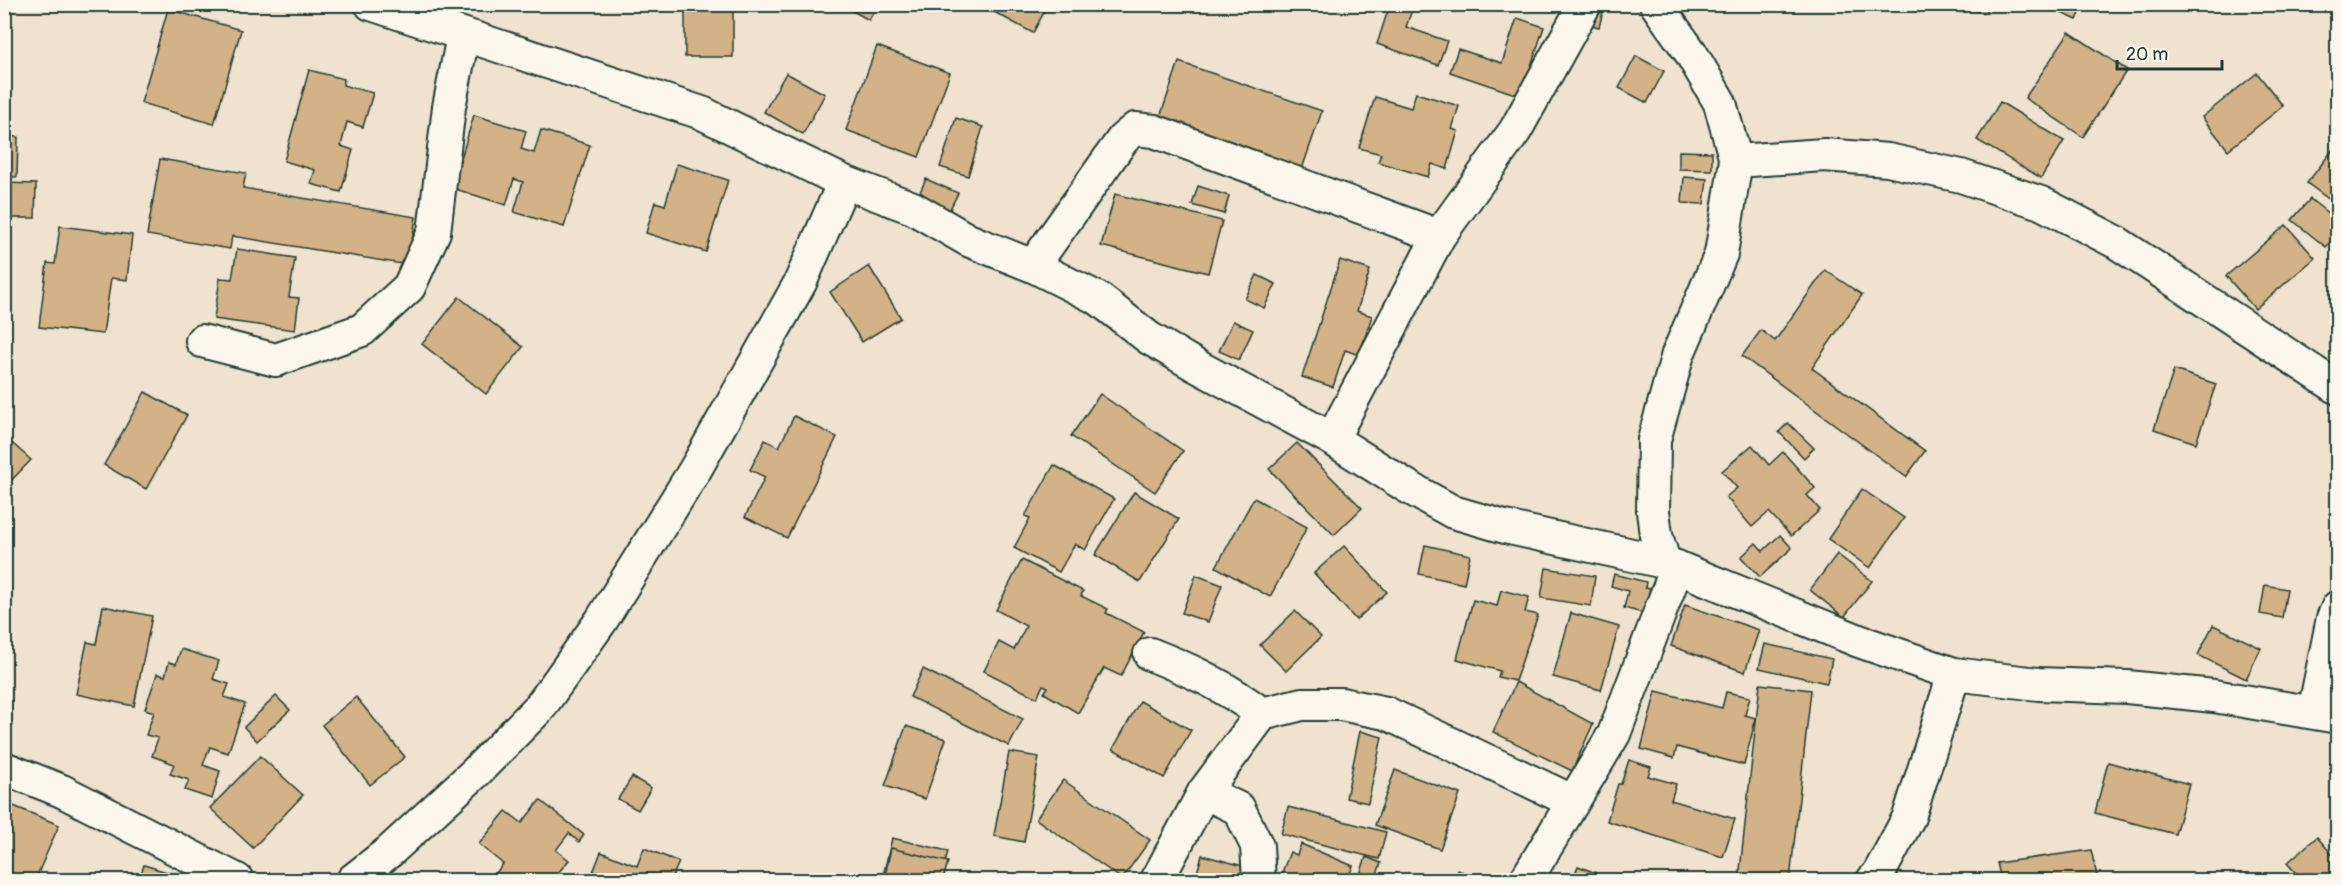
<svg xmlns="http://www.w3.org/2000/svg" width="2342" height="885" font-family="Pangolin,sans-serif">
<rect width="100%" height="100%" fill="#efe2ce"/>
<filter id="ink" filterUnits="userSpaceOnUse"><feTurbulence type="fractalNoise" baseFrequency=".0167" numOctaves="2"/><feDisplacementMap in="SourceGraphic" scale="12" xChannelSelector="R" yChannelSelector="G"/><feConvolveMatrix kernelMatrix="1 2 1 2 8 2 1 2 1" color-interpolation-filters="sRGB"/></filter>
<g filter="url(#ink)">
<!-- building -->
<g fill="#d4b287" stroke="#1f3d34" stroke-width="1.5">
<rect x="685" y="4" width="48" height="53"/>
<polygon points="847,4 878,4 869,20 845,7"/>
<polygon points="979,4 1048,4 1033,33"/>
<polygon points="1390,4 1414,4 1406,27 1447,41 1438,65 1377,44"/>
<polygon points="1591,4 1605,4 1599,27 1587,24"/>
<polygon points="1942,4 1988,4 1986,13"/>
<polygon points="2041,4 2084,4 2077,20"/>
<polygon points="168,9 241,30 214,124 141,103"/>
<polygon points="1517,18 1544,27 1521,96 1450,72 1458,49 1502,63"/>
<polygon points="2069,32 2127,70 2083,137 2025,98"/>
<polygon points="877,46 950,73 919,157 846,130"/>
<polygon points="1636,56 1664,71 1647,103 1619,88"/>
<polygon points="1179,62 1322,111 1301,172 1158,123"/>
<polygon points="309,70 344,79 343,85 373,93 363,127 347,122 341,146 353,150 341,192 311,184 315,170 284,161"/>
<polygon points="786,73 825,94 803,134 764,112"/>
<polygon points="2257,73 2283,106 2228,150 2202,117"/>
<polygon points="1416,93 1459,106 1452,129 1458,131 1447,169 1432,164 1428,177 1378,162 1381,154 1359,148 1375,97 1411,108"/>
<polygon points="2000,102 2064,141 2041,178 1977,140"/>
<polygon points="474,115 526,131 521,149 534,153 541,130 590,145 564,227 514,212 523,182 514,179 506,205 452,188"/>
<polygon points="956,118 983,127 968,176 940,167"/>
<polygon points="4,136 18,137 17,177 4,176"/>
<polygon points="2338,143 2338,206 2307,183"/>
<polygon points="1679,151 1712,152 1712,170 1679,169"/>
<polygon points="160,159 246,173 243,188 416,217 408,265 232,236 230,249 147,235"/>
<polygon points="677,164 728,180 706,252 646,233 655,202 665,205"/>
<polygon points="1684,177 1707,179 1704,204 1682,203"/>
<polygon points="926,179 958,193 947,215 916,201"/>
<polygon points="4,183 36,184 35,218 4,218"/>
<polygon points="1198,186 1229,196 1224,214 1192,205"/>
<polygon points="1115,194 1222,221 1208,273 1101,246"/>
<polygon points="2310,199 2338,221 2338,234 2326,247 2292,220"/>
<polygon points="2286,225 2315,258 2255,309 2226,276"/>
<polygon points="60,226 132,235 127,280 111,278 103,334 39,327 47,263 55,264"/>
<polygon points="237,249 295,258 289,297 299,298 295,330 214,319 220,278 232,279"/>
<polygon points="1340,260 1370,270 1357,311 1372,316 1359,355 1345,350 1333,387 1302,377"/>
<polygon points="869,266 901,318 862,342 830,292"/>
<polygon points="1825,270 1862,295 1812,368 1925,451 1906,477 1742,356 1761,330 1775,341"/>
<polygon points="1257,275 1276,284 1264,308 1245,299"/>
<polygon points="459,297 523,347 486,394 422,344"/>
<polygon points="1233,321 1253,330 1239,360 1219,351"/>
<polygon points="2174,370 2216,384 2196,443 2154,429"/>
<polygon points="145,392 187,415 146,489 104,465"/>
<polygon points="1100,394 1183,451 1155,492 1071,436"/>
<polygon points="794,416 837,437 787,538 745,517 765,477 750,470 765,440 779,447"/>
<polygon points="1788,423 1814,448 1804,458 1779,432"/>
<polygon points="4,436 31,460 4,488"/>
<polygon points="1297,443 1362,508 1334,535 1269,469"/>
<polygon points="1752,445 1769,465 1783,452 1815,488 1807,495 1820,510 1791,536 1769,512 1752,527 1726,497 1737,488 1722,471"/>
<polygon points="1054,465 1114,499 1085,550 1075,544 1059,572 1014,548 1030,518 1025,516"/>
<polygon points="1862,489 1904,518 1870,568 1828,539"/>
<polygon points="1134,492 1179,519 1140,582 1095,555"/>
<polygon points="1254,498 1307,527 1270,597 1216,567"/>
<polygon points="1780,535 1792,548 1760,577 1741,557 1756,543 1763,551"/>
<polygon points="1425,545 1470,555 1464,584 1419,574"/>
<polygon points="1344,546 1387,592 1356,620 1314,573"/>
<polygon points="1837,554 1872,581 1844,617 1810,590"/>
<polygon points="1022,560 1083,591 1081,596 1108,609 1106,613 1144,632 1121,676 1104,668 1078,713 1044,693 1048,687 1043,685 1037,698 984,671 999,642 1014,650 1026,626 996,610"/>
<polygon points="1546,568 1595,576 1591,606 1541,598"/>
<polygon points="1614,574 1646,582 1645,588 1650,589 1643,613 1624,608 1628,591 1611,586"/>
<polygon points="1196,575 1222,585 1208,622 1182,613"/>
<polygon points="2265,585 2287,589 2282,618 2260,614"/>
<polygon points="1501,590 1529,597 1525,612 1538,615 1515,681 1498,677 1500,671 1457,659 1473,600 1497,606"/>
<polygon points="1685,605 1759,630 1745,672 1671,646"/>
<polygon points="103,606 152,616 134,706 76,694 87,642 96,644"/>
<polygon points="1295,611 1321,637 1286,671 1260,645"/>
<polygon points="1571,613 1619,627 1601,690 1553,677"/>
<polygon points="2213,625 2261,648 2246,679 2198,655"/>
<polygon points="1765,644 1832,659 1827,683 1759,668"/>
<polygon points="181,649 219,661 213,679 229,684 224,697 245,704 228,753 210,747 203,765 220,771 212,799 185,790 189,780 170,774 174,764 152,756 158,738 146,735 154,712 145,709 157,674 165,676 169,662 176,664"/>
<polygon points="923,669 1023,719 1009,746 910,697"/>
<polygon points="1516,682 1593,724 1572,771 1493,732"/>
<polygon points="1760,684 1811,690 1790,880 1739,880"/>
<polygon points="1656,691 1722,708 1726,692 1750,697 1745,715 1756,718 1744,765 1677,747 1674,758 1641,749"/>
<polygon points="276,696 290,710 257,741 244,727"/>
<polygon points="356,697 405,757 370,785 322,725"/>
<polygon points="1140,701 1191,730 1164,778 1113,749"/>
<polygon points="906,726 946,739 925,799 885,786"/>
<polygon points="1360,731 1382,737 1368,803 1346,798"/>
<polygon points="1009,752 1039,757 1024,842 994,836"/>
<polygon points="260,756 303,795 253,848 210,808"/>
<polygon points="1629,760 1651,767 1648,776 1676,784 1671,800 1735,819 1723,857 1607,821 1618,784 1621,784"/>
<polygon points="2108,762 2189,784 2175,834 2095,813"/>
<polygon points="1395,770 1460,794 1440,849 1375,825"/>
<polygon points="632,777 651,788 638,810 618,799"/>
<polygon points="1063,780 1150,840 1122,879 1036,819"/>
<polygon points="540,800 584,835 579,842 569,833 556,850 569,860 552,880 495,880 492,878 503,864 479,844 506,811 522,823"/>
<polygon points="4,802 59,825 36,878 43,880 4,880"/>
<polygon points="1288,807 1386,832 1379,859 1281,834"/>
<polygon points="2317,837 2338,861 2338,880 2302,880 2287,863"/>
<polygon points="892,838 948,851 941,880 882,880"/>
<polygon points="1301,844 1353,866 1347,880 1279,880 1290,852 1297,855"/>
<polygon points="644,848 679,862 671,880 590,880 601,852 637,866"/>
<polygon points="891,848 948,862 943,880 884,880"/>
<polygon points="2091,850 2098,880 2001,880 1997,863"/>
<polygon points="1202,855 1247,867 1244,880 1195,880"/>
<polygon points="1366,857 1381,863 1375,880 1358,880"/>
<polygon points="144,865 180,876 179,880 139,880"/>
<polygon points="1578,866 1601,875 1599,880 1572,880"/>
<polygon points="1457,870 1485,880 1453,880"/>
</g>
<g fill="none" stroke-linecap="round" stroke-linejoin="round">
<defs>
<g id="street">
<polyline points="371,4 702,113 844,182 913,208 968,240 1033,266 1099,299 1149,338 1195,365 1332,439 1408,487 1453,512 1505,527 1664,562 1859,641 1954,674 2038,684 2127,687 2214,696 2338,717"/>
<polyline points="1656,4 1691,53 1720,103 1736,161 1721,254 1678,354 1654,440 1653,511 1656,535 1664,562"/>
<polyline points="1736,161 1824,155 1888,160 1961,176 2041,203 2116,242 2338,388"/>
<polyline points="1033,266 1123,139 1135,129 1154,131 1439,236"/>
<polyline points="202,341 276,360 362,330 409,287 434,232 449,107 463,36"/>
<polyline points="1332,439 1439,236 1515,131 1585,4"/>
<path d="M1150 654C1193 671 1225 686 1262 714"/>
<polyline points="2314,712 2333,618 2338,607"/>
<polyline points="4,768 62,791 237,880"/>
<polyline points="1204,792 1239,809 1257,846 1259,880"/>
<polyline points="353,880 390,851 476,772 540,707 601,621 695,470 800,283 844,182"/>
<polyline points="1157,880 1204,792 1262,714 1302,704 1341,704 1386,713 1572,801"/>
<polyline points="1526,880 1614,734 1677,567"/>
<polyline points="1873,880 1878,875 1909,817 1954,674"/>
</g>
</defs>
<!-- street casing -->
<use href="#street" stroke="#1f3d34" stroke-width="36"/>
<!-- street -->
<use href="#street" stroke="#fbf7ec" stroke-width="32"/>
</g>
</g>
<!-- margin -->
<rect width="2342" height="885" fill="none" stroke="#fbf7ec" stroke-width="24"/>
<rect x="12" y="12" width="2318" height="861" fill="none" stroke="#1f3d34" stroke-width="2" filter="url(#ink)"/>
<!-- scale -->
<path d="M2117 60v9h105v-9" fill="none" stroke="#1f3d34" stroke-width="3"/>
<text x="2126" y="60" font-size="18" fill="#1f3d34" stroke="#fbf7ec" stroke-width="4.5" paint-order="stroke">20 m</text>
</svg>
